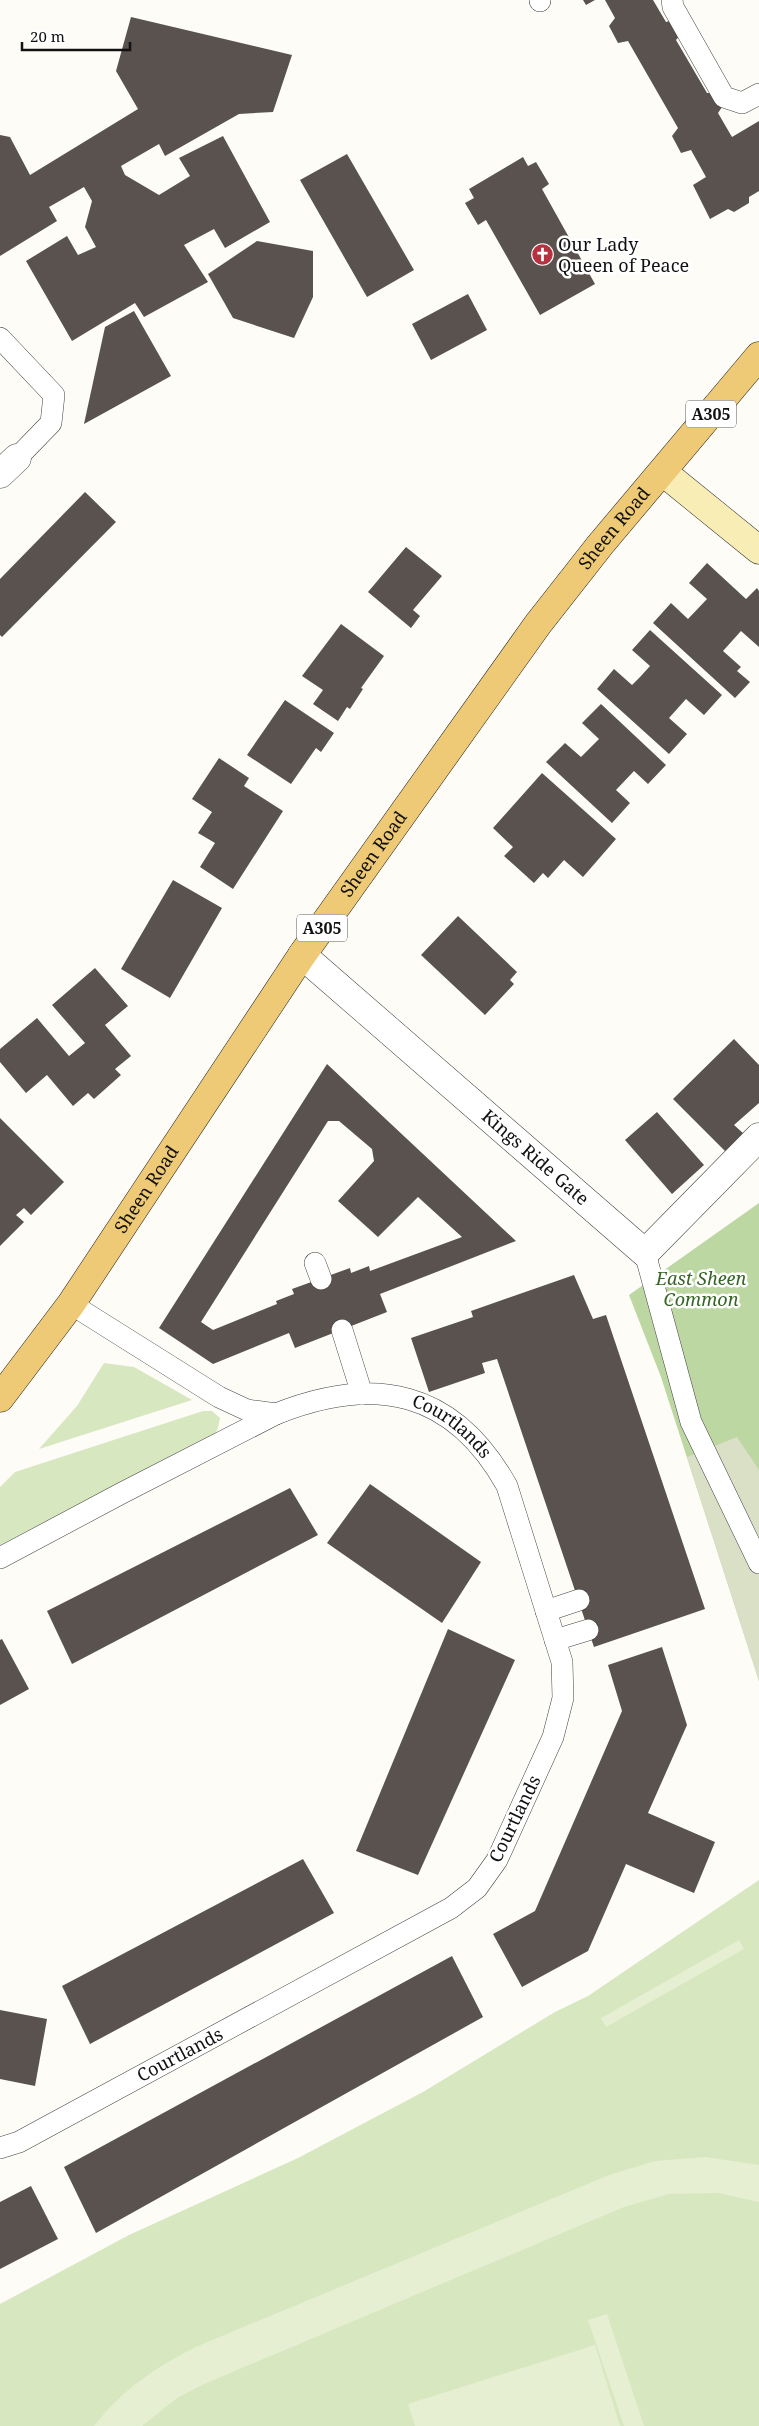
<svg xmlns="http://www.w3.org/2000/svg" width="759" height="2426" font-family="'Noto Serif',serif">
<rect width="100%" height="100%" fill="#fefcf6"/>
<!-- green -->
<g fill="#d7e7c0">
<polygon points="104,1363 134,1367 192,1400 39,1449 77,1406"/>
<polygon points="203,1411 212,1411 220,1418 218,1428 214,1436 0,1549 0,1487 15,1472"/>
<polygon points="759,1880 759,2426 0,2426 0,2304 129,2235 298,2158 423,2092 555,2012 588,1996"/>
</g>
<!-- forest -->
<polygon fill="#bcd7a1" points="759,1203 759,1681 661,1377 629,1295"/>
<!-- cemetery -->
<polygon fill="#dae0c6" points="737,1437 759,1470 759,1681 687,1457"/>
<!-- pitch -->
<g fill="#e7efd2">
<polygon points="739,1940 744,1949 606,2027 601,2018"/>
<path d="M705 2157 759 2165V2202L718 2193 669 2194 624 2207 204 2384 177 2398 142 2426H94C123 2389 157 2366 198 2346L609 2175 655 2161Z"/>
<polygon points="607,2314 644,2426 624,2426 588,2320"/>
<polygon points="595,2345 620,2426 415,2426 408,2404"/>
</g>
<!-- building -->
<g fill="#59524e" fill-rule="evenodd">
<polygon points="583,0 595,0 586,5"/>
<polygon points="605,0 653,0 666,22 673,20 681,34 676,40 707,93 714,93 722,107 718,113 732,137 759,121 759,191 749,197 749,203 734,212 728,209 710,219 693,185 706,177 691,150 681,153 672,136 678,128 628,41 618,43 609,26 615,18"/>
<polygon points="131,17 292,55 273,112 239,114 165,156 159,144 121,166 125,175 159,195 190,176 179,158 223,136 270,222 225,248 214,229 184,245 208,282 144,317 135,303 72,341 26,261 67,236 78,255 96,247 85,227 92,201 84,187 49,207 57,221 0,256 0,135 10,137 30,175 138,109 116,71"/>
<polygon points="347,154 414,270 367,297 300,180"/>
<polygon points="523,157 528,166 536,162 549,184 542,189 595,284 540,315 486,220 478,225 465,203 474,198 469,189"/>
<polygon points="257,241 313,251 313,297 294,338 233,318 208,274"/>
<polygon points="468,294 487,330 431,360 412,324"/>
<polygon points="134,311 171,376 84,424 105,327"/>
<polygon points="85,492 116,522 2,637 0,635 0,579"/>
<polygon points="406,547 442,576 413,610 420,616 411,628 368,592"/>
<polygon points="707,563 746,599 757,588 759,591 759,647 741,631 723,651 741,667 737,671 750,682 735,698 653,623 671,603 688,619 707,599 689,583"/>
<polygon points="341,624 384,656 361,688 363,689 350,709 347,707 338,721 313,704 323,690 302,676"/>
<polygon points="650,630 722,695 704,715 686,699 669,718 687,734 669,754 597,689 614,669 632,685 641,676 650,666 632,650"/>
<polygon points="285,700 334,733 321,752 316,748 291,784 247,755"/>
<polygon points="601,704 666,765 648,784 634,771 616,790 630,803 612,823 546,762 565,743 581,757 599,739 582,723"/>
<polygon points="219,758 249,778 244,786 283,811 233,889 200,867 215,843 198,833 212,812 192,799"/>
<polygon points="542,773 616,839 583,877 564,860 548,878 543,873 534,883 504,856 513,847 493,828"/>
<polygon points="173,880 222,908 170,998 121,969"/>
<polygon points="458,916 517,972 510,980 514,984 485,1015 421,955"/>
<polygon points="95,968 128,1006 105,1025 131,1056 115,1069 121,1075 94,1099 88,1093 73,1106 47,1075 26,1093 0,1062 0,1049 37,1018 69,1056 85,1043 52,1005"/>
<polygon points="734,1039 759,1065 759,1103 734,1125 744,1134 725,1151 673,1099"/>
<path d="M327 1064 516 1241 380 1294 387 1312 295 1348 289 1333 213 1364 159 1328ZM328 1121H339L372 1149 374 1161 338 1201 378 1237 418 1197 462 1237 370 1271 369 1266 351 1273 350 1268 292 1289 294 1294 276 1301 277 1304 213 1330 201 1322Z"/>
<polygon points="657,1112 704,1165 672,1194 625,1140"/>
<polygon points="0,1118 64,1182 31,1215 24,1208 16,1215 24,1222 0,1246"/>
<polygon points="574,1275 593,1319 606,1315 705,1609 594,1647 497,1359 482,1363 485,1373 429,1392 411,1338 473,1317 471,1311"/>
<polygon points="370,1484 481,1562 442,1623 327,1543"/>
<polygon points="290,1488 318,1535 72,1664 47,1611"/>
<polygon points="448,1629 515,1660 418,1875 356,1851"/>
<polygon points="2,1639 29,1689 0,1705 0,1640"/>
<polygon points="662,1647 687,1725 648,1813 715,1842 694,1893 626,1864 588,1951 522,1987 493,1934 535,1911 622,1711 608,1665"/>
<polygon points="303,1859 334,1913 90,2044 62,1986"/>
<polygon points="452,1956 483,2017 96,2233 64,2167"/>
<polygon points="0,2010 47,2019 35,2086 0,2079"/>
<polygon points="31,2186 58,2239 0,2269 0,2202"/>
</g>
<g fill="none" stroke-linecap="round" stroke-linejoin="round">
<defs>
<g id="lane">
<polyline points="540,0 540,1"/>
<polyline points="672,0 673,7 724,97 742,103 759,94"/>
<polyline points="0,338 54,395 51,423 17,458"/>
<polyline points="645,1253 691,1422 759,1563"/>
<polyline points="315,1263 321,1279"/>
<polyline points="71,1304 219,1397 247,1410 276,1414"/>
<polyline points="342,1330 362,1394"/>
<path id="s1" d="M0 1558 122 1493 276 1414C374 1375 453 1389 507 1486L562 1662 563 1698 553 1737 497 1860 477 1888 451 1908 19 2142 0 2148"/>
<polyline points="546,1611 579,1600"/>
<polyline points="555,1640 588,1630"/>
</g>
<g id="street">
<polyline points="0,474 17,458"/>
<path id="s2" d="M302 955 645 1253 759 1137"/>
</g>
<polyline id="secondary" points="663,472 759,550"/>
<g id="primary">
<path id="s3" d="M0 1398 71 1304 302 955 538 624 600 545 759 356"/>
</g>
</defs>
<!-- lane casing -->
<use href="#lane" stroke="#444" stroke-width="22"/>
<!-- street casing -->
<use href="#street" stroke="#444" stroke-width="29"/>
<!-- secondary casing -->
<use href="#secondary" stroke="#333" stroke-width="29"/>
<!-- primary casing -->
<use href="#primary" stroke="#222" stroke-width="29"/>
<!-- lane -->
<use href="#lane" stroke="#fff" stroke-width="21"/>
<!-- street -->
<use href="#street" stroke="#fff" stroke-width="28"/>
<!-- secondary -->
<use href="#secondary" stroke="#f9edb6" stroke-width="28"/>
<!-- primary -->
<use href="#primary" stroke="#eec976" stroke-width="28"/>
</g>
<!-- icons -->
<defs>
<symbol id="church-disc" viewBox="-11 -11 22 22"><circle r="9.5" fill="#b73241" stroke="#fff"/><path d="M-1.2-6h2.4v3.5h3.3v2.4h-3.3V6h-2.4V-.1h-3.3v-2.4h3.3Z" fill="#fff"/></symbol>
</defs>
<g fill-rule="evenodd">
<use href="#church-disc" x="530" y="242" width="25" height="25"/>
</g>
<g text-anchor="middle" stroke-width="5" stroke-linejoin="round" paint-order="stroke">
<!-- shield labels -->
<g fill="#fff" stroke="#585858" stroke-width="1">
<rect x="686" y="400.5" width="50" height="27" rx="4"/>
<rect x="297" y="914.5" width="50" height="27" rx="4"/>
</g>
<g font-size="16" font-weight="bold" fill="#111">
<text x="711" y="420">A305</text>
<text x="322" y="934">A305</text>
</g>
<!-- poi labels -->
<g font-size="18" fill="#111" stroke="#fff" text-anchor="start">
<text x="558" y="251">Our Lady<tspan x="558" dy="21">Queen of Peace</tspan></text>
</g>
<!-- street labels -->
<g font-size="18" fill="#111" stroke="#fff">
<text dy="6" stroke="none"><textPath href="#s3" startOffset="1065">Sheen Road</textPath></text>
<text dy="6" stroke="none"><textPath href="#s3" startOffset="660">Sheen Road</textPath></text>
<text dy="6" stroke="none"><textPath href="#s2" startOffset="309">Kings Ride Gate</textPath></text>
<text dy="6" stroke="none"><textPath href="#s3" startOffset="255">Sheen Road</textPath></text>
<text dy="6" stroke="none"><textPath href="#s1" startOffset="499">Courtlands</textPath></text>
<text transform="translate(515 1819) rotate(-64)" y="6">Courtlands</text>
<text transform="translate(180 2055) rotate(-28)" y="6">Courtlands</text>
</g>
<!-- park labels -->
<g font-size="18" font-style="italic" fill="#366525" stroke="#fff">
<text x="701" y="1285">East Sheen<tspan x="701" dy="21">Common</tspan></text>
</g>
</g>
<!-- scale -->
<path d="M22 42v8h108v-8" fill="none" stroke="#111111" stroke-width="2.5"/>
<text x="30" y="42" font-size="15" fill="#111111" stroke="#ffffff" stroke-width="4" paint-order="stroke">20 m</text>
</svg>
